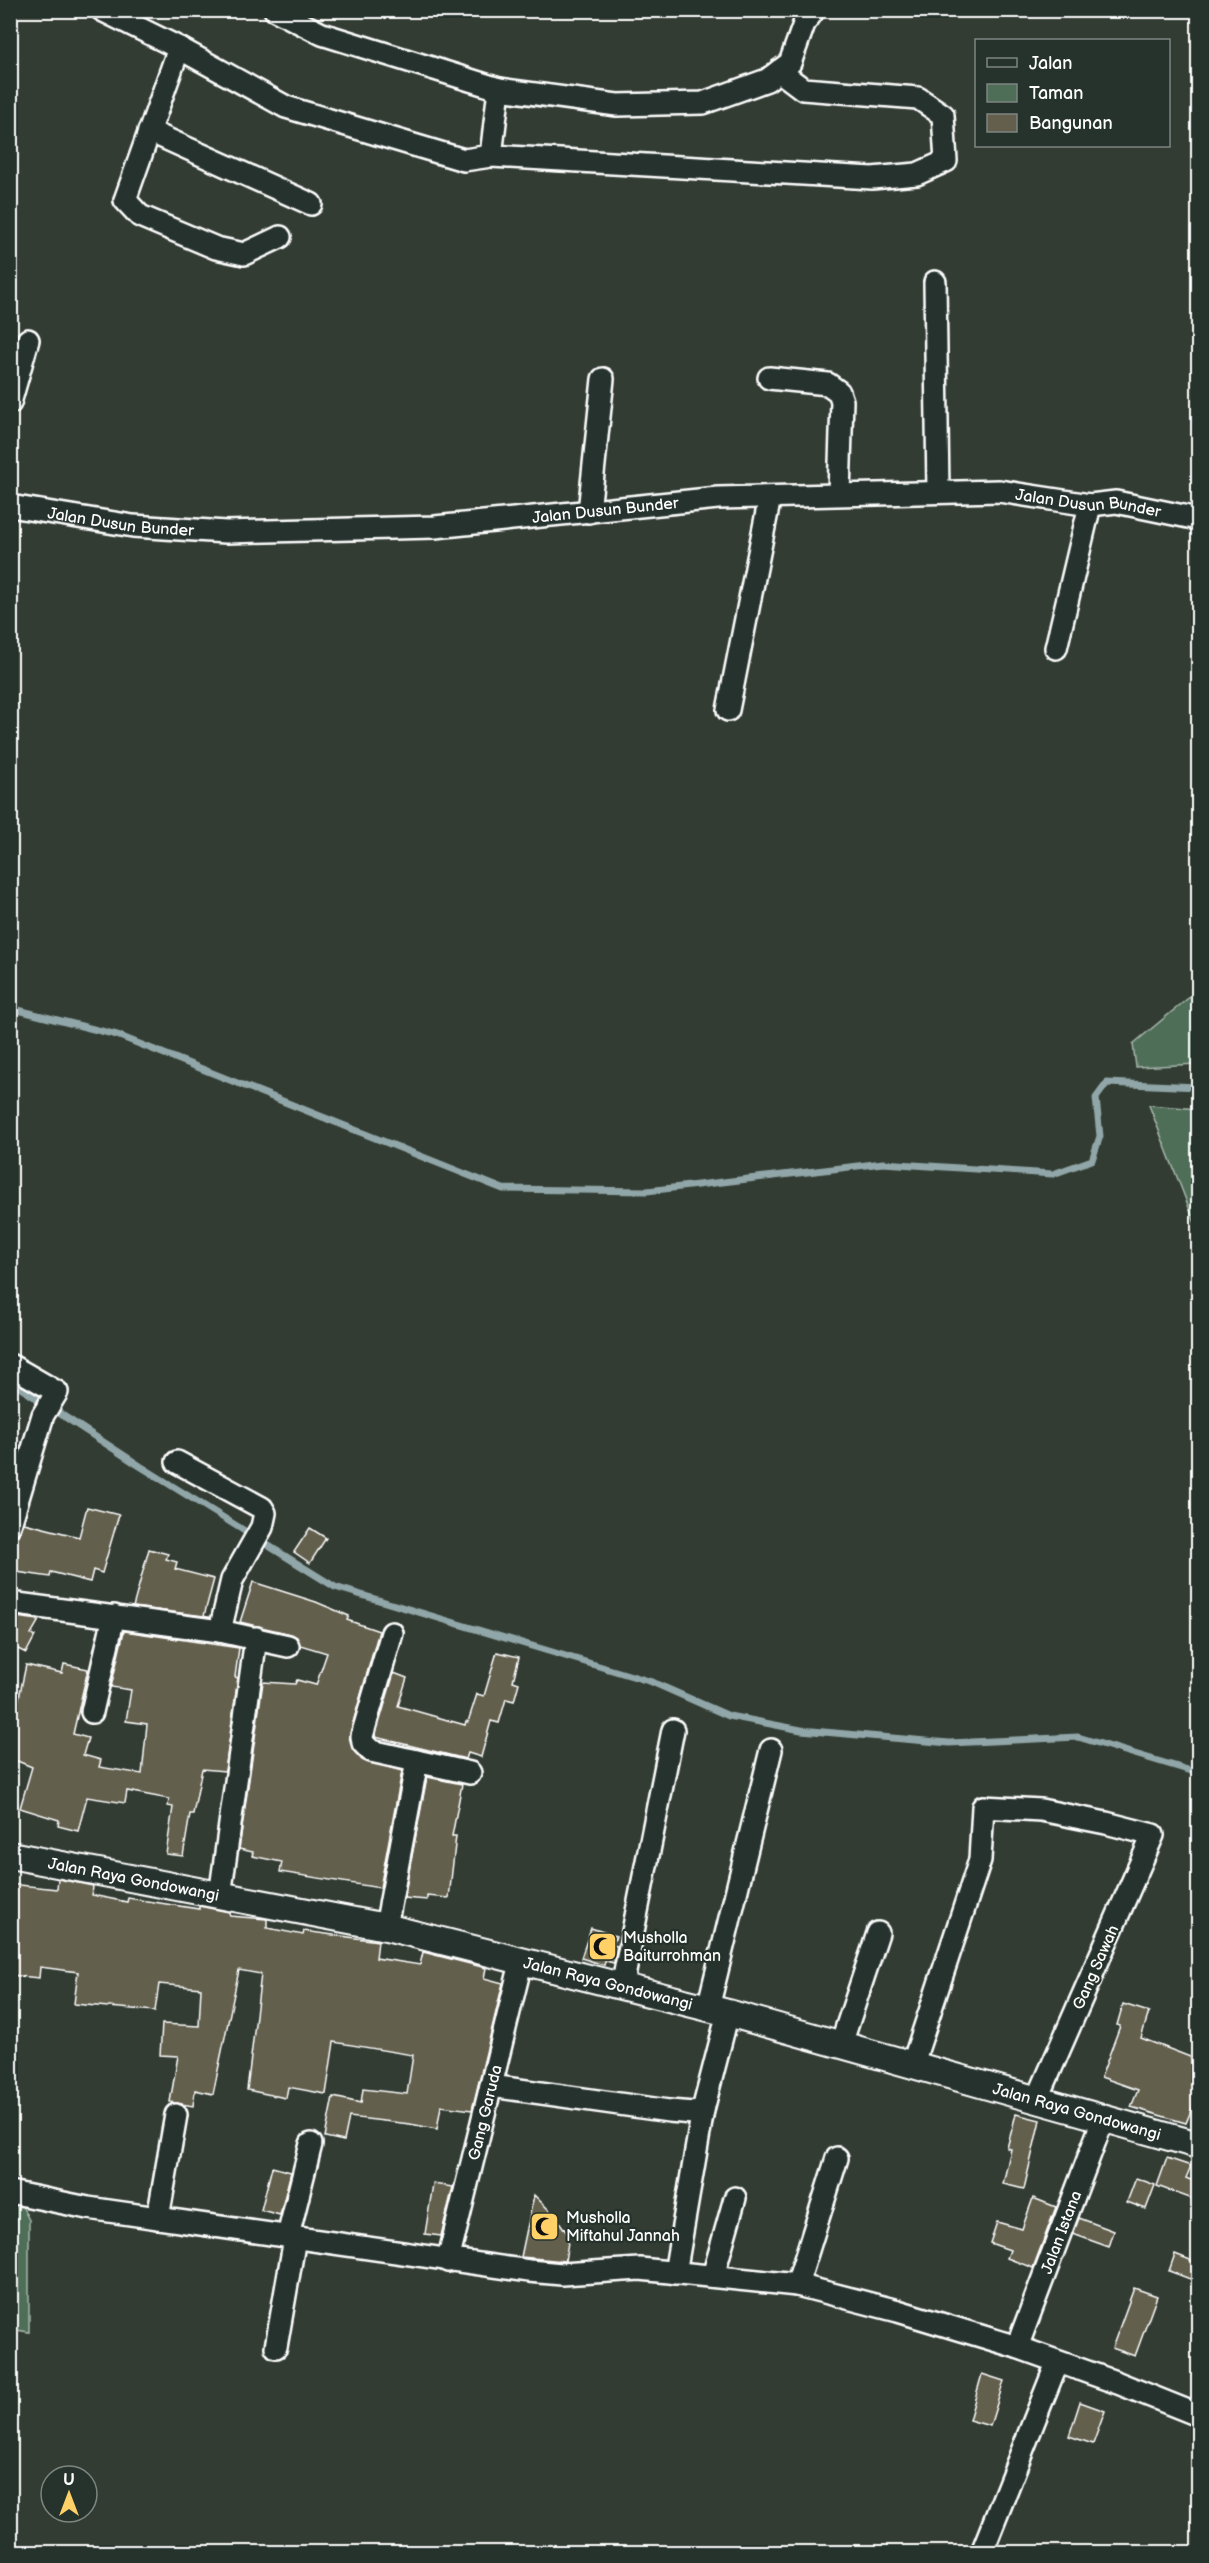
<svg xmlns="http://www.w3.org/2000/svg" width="1209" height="2563" font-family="'Balsamiq Sans',sans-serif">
<rect width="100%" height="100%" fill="#323c33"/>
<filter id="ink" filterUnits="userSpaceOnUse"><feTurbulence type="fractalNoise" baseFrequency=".0167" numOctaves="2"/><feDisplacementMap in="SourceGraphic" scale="12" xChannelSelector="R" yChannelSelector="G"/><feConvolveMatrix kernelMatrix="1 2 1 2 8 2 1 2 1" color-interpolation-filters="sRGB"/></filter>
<g filter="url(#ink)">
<!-- green -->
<g fill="#4f6e58" stroke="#a7b6ac" stroke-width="1.5">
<polygon points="1198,990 1198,1064 1136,1067 1133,1044"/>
<polygon points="1149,1105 1198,1109 1198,1231"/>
<polygon points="10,2199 21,2204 29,2220 29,2332 11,2329"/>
</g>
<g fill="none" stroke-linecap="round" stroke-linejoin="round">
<!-- stream -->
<g stroke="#91a6a8" stroke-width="7">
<polyline points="10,1008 117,1035 503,1189 647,1191 883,1163 1053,1174 1092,1160 1100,1136 1096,1098 1107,1083 1198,1087"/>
<polyline points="10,1381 140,1466 335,1587 652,1682 729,1716 801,1730 949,1743 1078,1737 1198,1773"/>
</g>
</g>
<!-- building -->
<g fill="#645f4d" stroke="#fff" stroke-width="1.5">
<polygon points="87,1507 119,1515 102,1573 93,1570 90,1582 51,1572 50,1577 10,1571 11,1537 19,1534 24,1523 79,1537"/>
<polygon points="310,1528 326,1538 310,1563 294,1552"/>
<polygon points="149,1549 168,1554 166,1559 177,1562 175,1569 214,1579 204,1616 133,1607"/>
<polygon points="253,1582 316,1602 349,1616 347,1620 379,1631 349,1737 354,1751 362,1760 402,1771 380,1888 280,1872 282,1862 252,1856 253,1852 239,1849 263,1682 295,1684 297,1680 316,1685 327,1653 300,1645 297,1637 291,1634 240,1622"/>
<polygon points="16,1617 39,1620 31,1634 35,1636 26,1653 10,1645 10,1627"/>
<polygon points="124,1631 239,1648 235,1677 238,1678 225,1771 202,1769 193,1814 190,1814 183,1856 166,1854 173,1807 168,1806 169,1799 127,1791 125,1803 87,1797 78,1831 58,1826 59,1820 20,1808 32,1767 10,1758 10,1720 14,1721 26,1665 62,1673 64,1664 88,1669 73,1734 88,1738 83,1755 101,1760 99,1767 142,1774 147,1724 126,1721 131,1690 111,1687"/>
<polygon points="497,1652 519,1657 513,1681 519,1683 514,1701 506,1699 499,1723 491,1721 481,1757 468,1753 466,1759 375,1737 394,1673 407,1678 398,1706 465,1725 466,1721 468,1722 477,1694 484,1696"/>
<polygon points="427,1777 462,1784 452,1836 456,1836 449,1898 427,1896 427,1900 404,1898"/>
<polygon points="58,1879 93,1886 92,1895 127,1902 128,1898 199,1909 199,1906 229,1912 230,1916 267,1919 267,1928 303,1935 304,1931 378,1941 376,1958 420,1965 423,1952 486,1968 484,1978 503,1983 472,2110 441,2106 437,2129 410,2124 349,2117 344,2141 325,2137 333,2097 361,2103 363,2089 407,2094 413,2055 334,2042 326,2094 288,2087 286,2098 247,2090 261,1974 239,1970 213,2094 195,2090 193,2106 170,2102 178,2056 160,2055 162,2024 199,2026 201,1988 159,1984 155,2011 74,2004 78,1972 40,1967 39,1978 10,1975 10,1884 57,1889"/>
<polygon points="591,1928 616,1936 613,1945 617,1946 614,1963 605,1961 604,1965 581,1958"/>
<polygon points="1123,2004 1149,2012 1141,2038 1198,2060 1198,2094 1186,2123 1131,2107 1138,2090 1101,2077 1120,2026 1117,2025"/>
<polygon points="1016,2114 1040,2120 1024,2189 1003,2184 1011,2149 1007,2148"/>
<polygon points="1167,2158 1191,2166 1186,2178 1198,2183 1198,2201 1157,2186"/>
<polygon points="272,2167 291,2172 280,2215 261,2210"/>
<polygon points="1136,2178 1155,2185 1146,2209 1127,2202"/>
<polygon points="433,2184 453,2187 441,2236 425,2234"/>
<polygon points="534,2195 556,2217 569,2236 565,2261 521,2257"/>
<polygon points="1033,2198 1056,2207 1033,2268 1007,2258 1010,2250 990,2243 997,2222 1022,2229"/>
<polygon points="1079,2218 1114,2231 1109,2247 1073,2234"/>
<polygon points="1175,2254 1198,2263 1198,2282 1169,2271"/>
<polygon points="1134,2288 1157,2296 1135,2356 1112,2348"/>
<polygon points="982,2374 1004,2381 990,2426 969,2420"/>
<polygon points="1080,2402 1105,2411 1093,2444 1069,2436"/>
</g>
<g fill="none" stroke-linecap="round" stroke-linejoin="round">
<defs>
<g id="minor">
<polyline points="102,10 179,48 125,200 140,216 216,248 244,254 280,237"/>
<polyline points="275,10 322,34 499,89 617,105 703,103 767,80 790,63 804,24 814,10"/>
<polyline points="179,48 286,107 464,160 491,156 499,89"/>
<polyline points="149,131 311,204"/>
<polyline points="491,156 872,178 917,174 946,161 943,115 918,98 803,89 779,71"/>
<polyline points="935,282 938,491"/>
<polyline points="769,378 828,384 839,392 842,401 839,494"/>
<polyline points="10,403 28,340"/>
<path id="s1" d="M10 506 133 526 226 532 435 527 718 498 999 491 1090 505 1116 502 1198 519"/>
<polyline points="589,512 603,379"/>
<polyline points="1056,648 1090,505"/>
<polyline points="728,710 770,497"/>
<polyline points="10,1365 57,1392 43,1415 10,1525"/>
<polyline points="177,1462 262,1508 265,1513 262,1527 232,1580 220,1631"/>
<polyline points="10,1603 220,1631 288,1646"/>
<polyline points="392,1633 362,1736 363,1743 371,1751 470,1773"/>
<polyline points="92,1712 114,1616"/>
<polyline points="220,1896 256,1638"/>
<polyline points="386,1927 417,1761"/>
<polyline points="622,1987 673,1730"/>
<polyline points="708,2008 771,1750"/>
<polyline points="841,2044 878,1933"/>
<polyline points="912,2066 980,1860 983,1807 1041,1810 1106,1823 1153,1835 1038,2098"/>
<polyline points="491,2086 669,2111 694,2113 703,2110 728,2013"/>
<polyline points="10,2192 88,2208 529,2271 562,2274 640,2269 797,2285 898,2311 1017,2347 1118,2383 1198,2415"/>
<polyline points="158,2218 176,2115"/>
<polyline points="288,2236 311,2144"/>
<path id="s2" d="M448 2261 521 1963"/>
<polyline points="675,2273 703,2110"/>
<polyline points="713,2276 735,2198"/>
<polyline points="797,2285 837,2158"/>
<polyline points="276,2347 295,2238"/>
<path id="s3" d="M1017 2347 1104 2117"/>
<polyline points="982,2552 1057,2363"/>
</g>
<g id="tertiary">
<path id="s4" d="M10 1855 386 1927 728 2013 1198 2145"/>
</g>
</defs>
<!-- minor casing -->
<use href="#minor" stroke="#fff" stroke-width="26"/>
<!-- tertiary casing -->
<use href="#tertiary" stroke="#fff" stroke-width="30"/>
<!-- minor -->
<use href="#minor" stroke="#26332d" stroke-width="21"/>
<!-- tertiary -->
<use href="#tertiary" stroke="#26332d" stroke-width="26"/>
</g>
</g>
<!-- icons -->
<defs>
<symbol id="mosque-square" viewBox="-11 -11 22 22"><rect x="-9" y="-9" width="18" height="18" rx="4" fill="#ffd166" stroke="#26332d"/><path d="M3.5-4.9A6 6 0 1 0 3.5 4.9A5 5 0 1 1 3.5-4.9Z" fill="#111"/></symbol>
</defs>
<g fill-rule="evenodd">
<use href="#mosque-square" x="586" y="1930" width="33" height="33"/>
<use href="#mosque-square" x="528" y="2210" width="33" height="33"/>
</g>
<g text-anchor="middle" stroke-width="4.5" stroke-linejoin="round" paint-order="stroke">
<!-- street labels -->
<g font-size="16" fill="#fff" stroke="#26332d">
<text dy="6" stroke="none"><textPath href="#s1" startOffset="1083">Jalan Dusun Bunder</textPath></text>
<text dy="6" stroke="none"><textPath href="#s1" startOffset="598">Jalan Dusun Bunder</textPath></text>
<text dy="6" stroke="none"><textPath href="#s1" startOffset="112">Jalan Dusun Bunder</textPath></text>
<text dy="6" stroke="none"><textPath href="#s4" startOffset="126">Jalan Raya Gondowangi</textPath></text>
<text transform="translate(1095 1967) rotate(-66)" y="6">Gang Sawah</text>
<text dy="6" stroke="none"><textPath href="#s4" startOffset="612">Jalan Raya Gondowangi</textPath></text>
<text dy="6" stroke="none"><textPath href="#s4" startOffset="1098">Jalan Raya Gondowangi</textPath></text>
<text dy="6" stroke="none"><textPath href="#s2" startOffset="153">Gang Garuda</textPath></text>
<text dy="6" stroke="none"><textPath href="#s3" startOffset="123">Jalan Istana</textPath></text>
</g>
<!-- poi labels -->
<g font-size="16" fill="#fff" stroke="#26332d" text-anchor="start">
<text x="623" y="1943">Musholla<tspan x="623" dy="18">Baiturrohman</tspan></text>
<text x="566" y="2223">Musholla<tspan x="566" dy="18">Miftahul Jannah</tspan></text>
</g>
</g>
<!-- margin -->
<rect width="1209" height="2563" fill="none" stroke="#26332d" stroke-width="36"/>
<rect x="18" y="18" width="1173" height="2527" fill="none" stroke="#fff" stroke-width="2" filter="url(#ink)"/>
<!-- legend -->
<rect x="975" y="39" width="195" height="108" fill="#26332d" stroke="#7d8581" stroke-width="1.5"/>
<rect x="987" y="58" width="30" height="9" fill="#26332d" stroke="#7d8581" stroke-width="1.5"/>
<text x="1029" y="69" font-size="18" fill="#ffffff">Jalan</text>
<rect x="987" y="84" width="30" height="18" fill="#4f6e58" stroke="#7d8581" stroke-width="1.5"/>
<text x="1029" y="99" font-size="18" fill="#ffffff">Taman</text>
<rect x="987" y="114" width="30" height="18" fill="#645f4d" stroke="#7d8581" stroke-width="1.5"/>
<text x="1029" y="129" font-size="18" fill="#ffffff">Bangunan</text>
<!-- north arrow -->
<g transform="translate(69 2494)"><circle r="28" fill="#26332d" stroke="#7d8581" stroke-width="1.5"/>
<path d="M0-4.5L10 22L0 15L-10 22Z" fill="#ffd166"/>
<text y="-9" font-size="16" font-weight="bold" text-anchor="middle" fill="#ffffff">U</text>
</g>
</svg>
